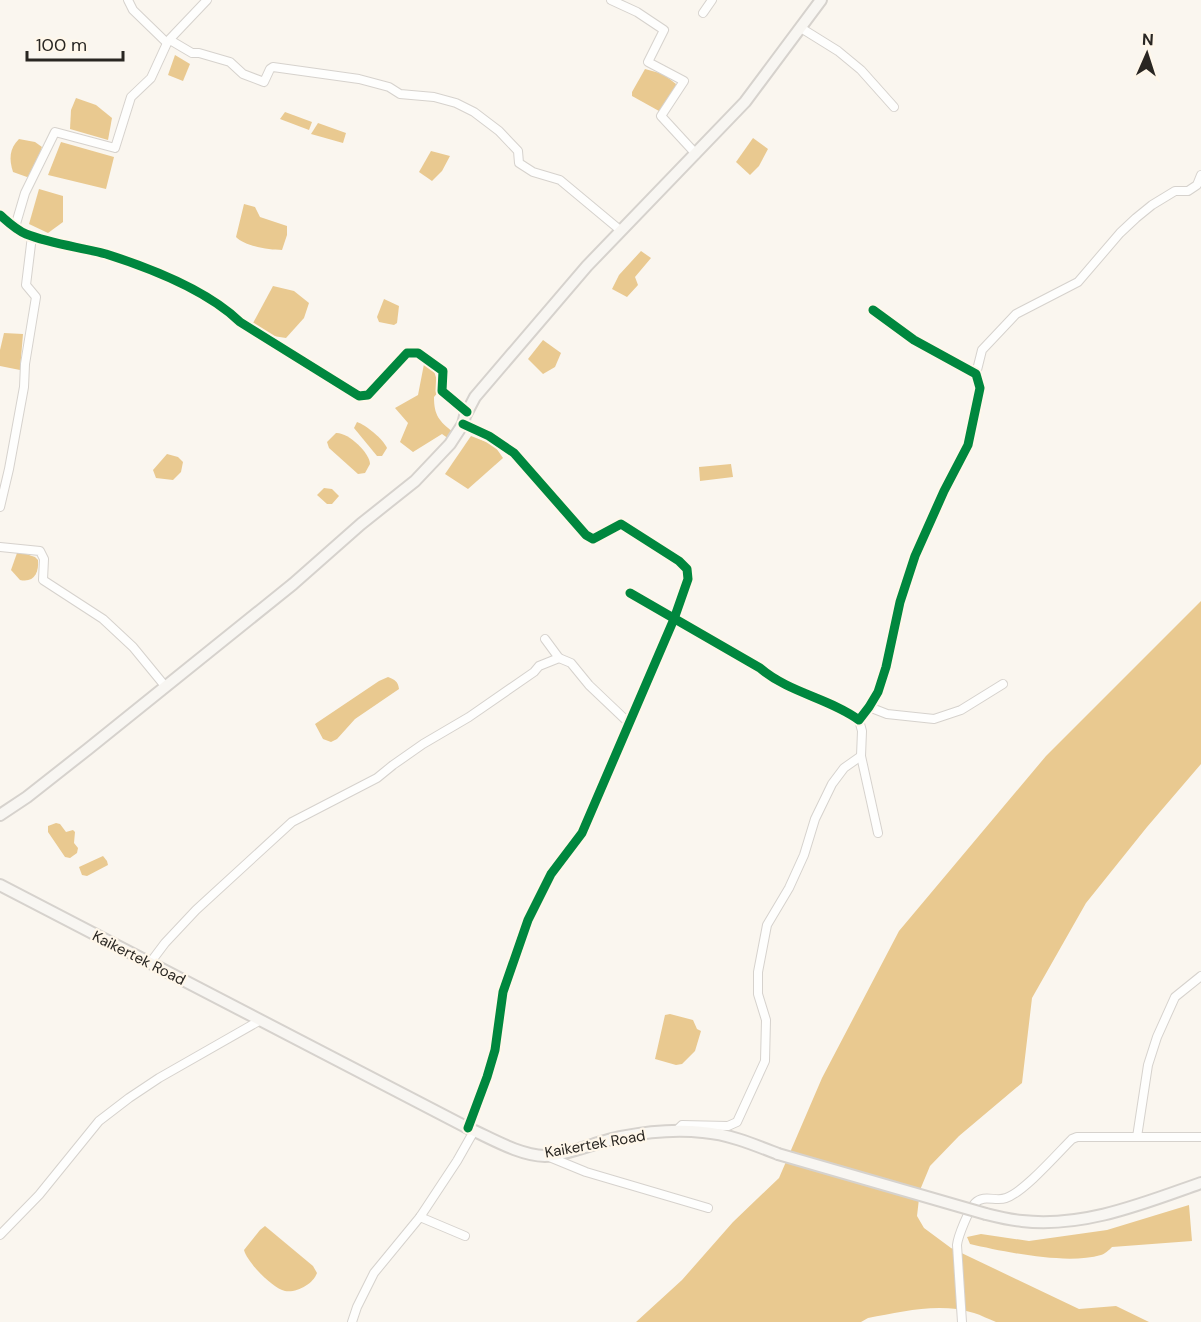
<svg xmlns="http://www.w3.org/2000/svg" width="1201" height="1322" font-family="'DM Sans',sans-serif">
<rect width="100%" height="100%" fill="#faf6ef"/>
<!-- water -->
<g fill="#e9c990">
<polygon points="175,55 190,64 183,81 168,75"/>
<polygon points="645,69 663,74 676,84 674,91 659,111 632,96 632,92"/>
<polygon points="76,98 96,105 112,118 108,140 70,129 71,110"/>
<polygon points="285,112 312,122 309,130 280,119"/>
<polygon points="318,123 346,133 343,143 311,134"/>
<polygon points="753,138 768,149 759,166 750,175 736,162"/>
<path d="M19 139 35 142 42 147 33 175 27 177 13 172C9 159 9 149 19 139Z"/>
<polygon points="61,142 114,157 106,189 48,175"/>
<polygon points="431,151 450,156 442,171 432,181 419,172"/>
<polygon points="39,189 63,196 63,222 48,233 29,224"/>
<path d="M244 204 255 207 260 217 287 226V235L282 250C269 250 244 246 236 237Z"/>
<polygon points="641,251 651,258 635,277 638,285 627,297 612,289 619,275"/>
<polygon points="273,286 294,291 309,303 304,318 286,338 273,336 253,323"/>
<polygon points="384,299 399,306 397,323 394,325 379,322 377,317"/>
<polygon points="4,333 23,334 20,370 0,366 0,350"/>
<polygon points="543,340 561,353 555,367 543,374 528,359"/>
<path d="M424 364 434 371 440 390 434 397C434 415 439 421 453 432L449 439 442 434 413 452 400 442 408 423 395 408 418 395Z"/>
<path d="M357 422C366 425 383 439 387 448L382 456H377L354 428Z"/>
<path d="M336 433C348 432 370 453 370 464L365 473 358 474 329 448 327 442Z"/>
<polygon points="471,436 494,445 503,458 468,489 445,474"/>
<polygon points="167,454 178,457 183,462 181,472 173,480 156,478 153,470"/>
<polygon points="731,464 733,477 700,481 699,467"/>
<polygon points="324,488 332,489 339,496 332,504 327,504 317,495"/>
<path d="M20 552 35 557 38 560C39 573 34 583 20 580L11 570 17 553Z"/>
<path d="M1201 601V764L1147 827 1086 903 1032 998 1022 1083 959 1136 930 1166 920 1190 917 1216 924 1228 951 1248 1079 1309 1116 1306 1149 1322H996C988 1319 981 1315 974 1313 939 1302 902 1312 868 1318L861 1322H636L682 1280 733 1222 779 1178 822 1078 899 931 1046 756Z"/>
<path d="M388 677C395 680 398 681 399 689L355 719 337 739 331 742 323 739 315 724 379 681Z"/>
<polygon points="56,823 60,824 66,832 73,830 75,832 74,843 78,848 77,853 70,858 65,857 48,832 48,826"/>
<polygon points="103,856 107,861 108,865 87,876 82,875 79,867"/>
<polygon points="670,1014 693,1020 697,1029 701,1031 695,1051 682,1064 676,1065 655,1059 665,1015"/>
<path d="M1189 1205 1192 1241 1112 1247C1109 1250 1105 1254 1101 1255 1066 1265 1005 1252 970 1244L967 1237 981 1234 1029 1241 1107 1230Z"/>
<path d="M265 1226 313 1266 317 1273C313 1284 297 1293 285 1291 272 1288 247 1262 244 1250L260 1230Z"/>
</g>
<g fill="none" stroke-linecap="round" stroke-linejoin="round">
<defs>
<g id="street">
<polyline points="128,0 133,10 167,43"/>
<polyline points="611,0 637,12 664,30 648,62 684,81 661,116 696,154"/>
<polyline points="703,13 712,0"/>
<polyline points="801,28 838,51 861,70 894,107"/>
<polyline points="170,40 192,53 199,53 230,62 243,74 264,82 270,69 273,67 359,79 389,87 400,94 434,97 456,103 474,112 499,131 518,151 519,163 533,172 560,180 620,230"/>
<path d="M0 215C8 222 16 230 26 234 51 244 80 247 106 254 150 268 207 290 240 322L359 396 368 395 407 353H418L443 371 442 391 467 412"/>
<polyline points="15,227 25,193 55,132 115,148 131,97 151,78 168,41 207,0"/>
<polyline points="976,374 982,350 1016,314 1078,282 1120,233 1136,218 1152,205 1175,191 1188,191 1197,185 1201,175"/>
<polyline points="463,424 489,436 514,453 586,535 593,539 621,524 679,561 687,569 688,579 674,619 582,833 551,874 528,920 503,992 495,1050 487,1077 468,1128"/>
<polyline points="0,507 9,469 24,387 25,364 36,297 26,285 32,236"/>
<polyline points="0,547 40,551 44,559 43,580 103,619 133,647 165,686"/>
<path d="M630 593 760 668C789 693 829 698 859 720L869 707 878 692 886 667 900 602 915 556 944 491 968 445 980 388 976 374 914 340 873 310"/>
<polyline points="559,658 571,663 589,685 629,723"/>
<polyline points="869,707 887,714 934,719 961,710 1003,684"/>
<polyline points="861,756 878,833"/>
<polyline points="150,963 165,943 196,910 292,822 377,778 393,765 423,744 469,717 534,672 539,666 559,658 545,639"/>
<polyline points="676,1131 682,1125 728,1126 737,1122 765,1061 766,1020 758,994 758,972 767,925 789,888 804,855 815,819 832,784 844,768 861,756 862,731 859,720"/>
<polyline points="1137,1137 1148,1065 1157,1037 1175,997 1201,976"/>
<polyline points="547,1156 586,1172 708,1208"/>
<polyline points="420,1217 465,1236"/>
<polyline points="0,1235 39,1195 99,1121 129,1098 159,1078 259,1021"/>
<polyline points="352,1322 357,1307 374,1273 420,1217 457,1161 474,1131"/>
<path d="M962 1322 957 1245C958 1236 969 1209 975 1203 984 1194 996 1202 1006 1198 1024 1192 1058 1153 1072 1139L1077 1137H1201"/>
</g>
<g id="secondary">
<polyline points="0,815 27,797 88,749 293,584 361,524 415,481 450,444 463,424 465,416 475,397 587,266 745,102 821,0"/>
<path d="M0 885 468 1128C491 1138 518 1155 545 1156 565 1156 599 1141 621 1137 646 1132 677 1129 703 1132 729 1134 755 1145 778 1154"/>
<path d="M986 1214C998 1217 1010 1220 1022 1221 1084 1228 1144 1203 1201 1183"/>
</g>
</defs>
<!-- street casing -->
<use href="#street" stroke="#d6d2cd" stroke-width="10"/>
<!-- secondary casing -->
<use href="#secondary" stroke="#d6d2cd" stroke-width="14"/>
<!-- street -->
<use href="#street" stroke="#fefefd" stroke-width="8"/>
<!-- secondary -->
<use href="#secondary" stroke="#f8f6f2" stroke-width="10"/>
<defs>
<polyline id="secondary-bridge" points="778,1154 986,1214"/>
</defs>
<!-- secondary-bridge casing -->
<use href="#secondary-bridge" stroke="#d6d2cd" stroke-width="14" stroke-linecap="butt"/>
<!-- secondary-bridge -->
<use href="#secondary-bridge" stroke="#f8f6f2" stroke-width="10"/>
<defs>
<g id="cycleway">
<path d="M0 215C8 222 16 230 26 234 51 244 80 247 106 254 150 268 207 290 240 322L359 396 368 395 407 353H418L443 371 442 391 467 412"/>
<polyline points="463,424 489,436 514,453 586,535 593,539 621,524 679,561 687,569 688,579 674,619 582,833 551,874 528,920 503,992 495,1050 487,1077 468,1128"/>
<path d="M630 593 760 668C789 693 829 698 859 720L869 707 878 692 886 667 900 602 915 556 944 491 968 445 980 388 976 374 914 340 873 310"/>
</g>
</defs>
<!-- cycleway casing -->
<use href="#cycleway" stroke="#fff7ea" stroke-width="13"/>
<!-- cycleway -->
<use href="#cycleway" stroke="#00873e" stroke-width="9"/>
</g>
<g text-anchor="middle" stroke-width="4.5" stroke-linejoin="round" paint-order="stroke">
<!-- street labels -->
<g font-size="15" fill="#292622" stroke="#fff7ea">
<text transform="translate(139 958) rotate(27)" y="5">Kaikertek Road</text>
<text transform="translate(595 1144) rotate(-10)" y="5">Kaikertek Road</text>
</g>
</g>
<!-- north arrow -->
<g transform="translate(1147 54) rotate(3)" stroke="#fff7ea" stroke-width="4.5" paint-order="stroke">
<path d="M0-4.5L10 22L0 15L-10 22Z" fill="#292622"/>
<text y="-9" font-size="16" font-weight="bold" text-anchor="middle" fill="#292622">N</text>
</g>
<!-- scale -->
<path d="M27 51v9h96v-9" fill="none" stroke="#292622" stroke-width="3"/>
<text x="36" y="51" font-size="18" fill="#292622" stroke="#fff7ea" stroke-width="4.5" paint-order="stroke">100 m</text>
</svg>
